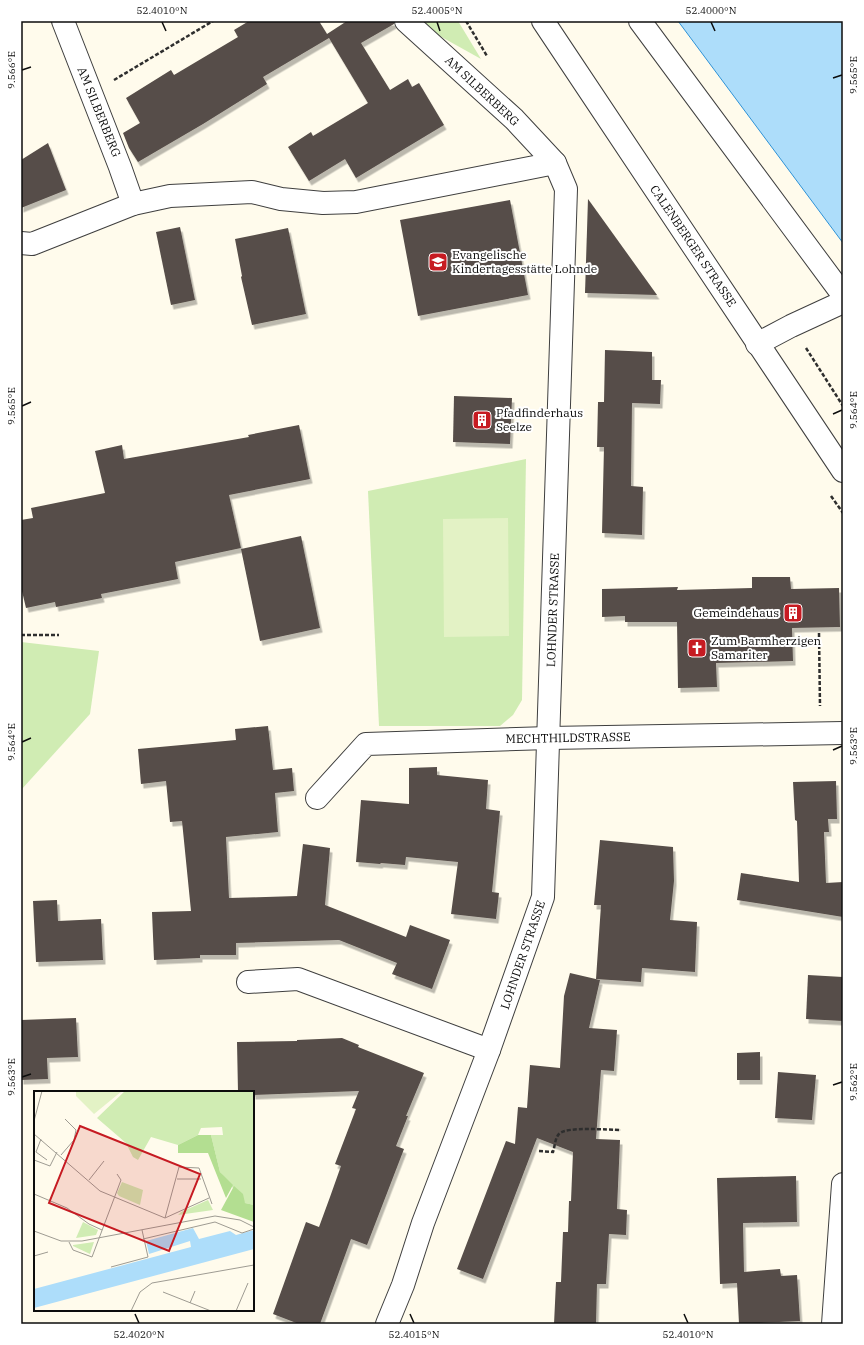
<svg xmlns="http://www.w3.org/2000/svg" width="864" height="1345" font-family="'IBM Plex Serif',serif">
<defs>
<filter id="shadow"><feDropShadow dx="2.5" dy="4.5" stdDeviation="0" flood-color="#0004"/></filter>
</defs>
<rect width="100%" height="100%" fill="#fffbec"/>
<!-- green -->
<g fill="#d0ecb3">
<polygon points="423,21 458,21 481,59 438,35"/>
<polygon points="526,459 522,700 513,715 500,726 379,726 368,491"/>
<polygon points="21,642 99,651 90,714 21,790"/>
</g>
<!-- pitch -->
<polygon fill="#e3f2c5" points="508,518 509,636 444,637 443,519"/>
<!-- water -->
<polygon fill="#adddfa" stroke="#2f92d6" points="678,21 843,21 843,243"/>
<!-- building -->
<g fill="#564d48" filter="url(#shadow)">
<polygon points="249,21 319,21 327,34 347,21 394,21 394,24 361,43 390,90 408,79 412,87 419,83 444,125 356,178 345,159 309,181 288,147 311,132 313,136 368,103 329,38 263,77 267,84 203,124 138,162 129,148 123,133 140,123 126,98 171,70 174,75 238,37 234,30"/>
<polygon points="48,143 66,190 21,208 21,160"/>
<polygon points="588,199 657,295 585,293"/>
<polygon points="510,200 528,295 418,316 400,220"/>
<polygon points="180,227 195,300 171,305 156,232"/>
<polygon points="288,228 306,314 252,325 241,277 242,276 235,239"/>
<polygon points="605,350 652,352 652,380 661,380 660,404 632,403 631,486 643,487 642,535 602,533 604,447 597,447 598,402 604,402"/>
<polygon points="454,396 512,398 510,444 453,442"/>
<polygon points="299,425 310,479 229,495 241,548 175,562 178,579 101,594 102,598 56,607 55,602 26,608 21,587 21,520 33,518 31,508 105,493 95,451 122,445 124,459 249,437 248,435"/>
<polygon points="301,536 320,628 260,641 241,549"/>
<polygon points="752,577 790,577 791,589 839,588 840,627 792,628 793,661 716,663 717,687 678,688 677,622 625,622 625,616 602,617 602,589 678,587 677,590 752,588"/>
<polygon points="268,726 273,770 292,768 294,791 275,793 278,832 226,837 229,898 297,896 303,844 330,848 325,905 406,937 410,925 450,940 432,989 392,974 397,963 339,940 236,943 236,955 200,955 200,958 154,960 152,912 191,911 182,821 170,822 166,781 141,784 138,749 236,740 235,729"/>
<polygon points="437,767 437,775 488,780 486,809 500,811 492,892 499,893 496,919 451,914 458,862 406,857 405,865 381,863 380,864 356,862 361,800 409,804 409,768"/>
<polygon points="836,781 837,819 828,819 829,832 824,832 826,883 843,882 843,917 737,900 741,873 799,882 797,821 795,820 793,782"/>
<polygon points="600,840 673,847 674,881 670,920 697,922 695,972 642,968 641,982 596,979 601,905 594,905"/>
<polygon points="57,900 58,921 101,919 103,960 36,962 33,901"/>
<polygon points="570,973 600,980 589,1028 617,1030 614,1071 601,1070 596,1139 620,1140 617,1209 627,1210 626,1235 609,1234 606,1284 597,1284 596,1324 554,1324 556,1282 561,1282 563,1232 568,1232 569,1201 571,1201 573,1152 537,1138 483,1279 457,1269 506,1141 515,1144 518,1107 527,1108 530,1065 560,1068 564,996"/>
<polygon points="808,975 843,977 843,1021 806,1019"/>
<polygon points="76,1018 78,1057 47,1058 48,1079 21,1080 21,1020"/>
<polygon points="342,1038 359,1045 358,1047 424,1073 406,1116 408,1116 396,1146 404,1149 367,1245 351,1239 320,1324 299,1324 273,1314 306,1222 319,1227 330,1197 341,1166 335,1164 356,1109 352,1108 359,1091 253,1095 253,1092 238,1092 237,1042 297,1041 297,1040"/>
<polygon points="760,1052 760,1080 737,1080 737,1053"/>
<polygon points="778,1072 816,1075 812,1120 775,1118"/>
<polygon points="796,1176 797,1222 743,1223 744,1272 780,1269 781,1276 797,1275 800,1321 739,1324 737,1283 720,1284 717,1178"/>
</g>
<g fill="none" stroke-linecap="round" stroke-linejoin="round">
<defs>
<g id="minor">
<polyline points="63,21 120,167 133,204"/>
<polyline points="543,21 843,471"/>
<polyline points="640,21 843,295"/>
<polyline points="21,243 32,244 133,204 170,196 252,192 281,199 323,203 356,202 555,163"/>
<polyline points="757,344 791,326 843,302"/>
<polyline points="317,798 366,744 549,738 843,733"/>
<polyline points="248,982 298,979 489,1050"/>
<polyline points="387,1324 403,1285 423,1223 489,1050 543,897 566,189 555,163 514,119 406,21"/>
<polyline points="833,1324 843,1184"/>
</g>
</defs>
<!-- minor casing -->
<use href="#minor" stroke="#3f3f3f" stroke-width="24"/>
<!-- path -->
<g stroke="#2e2e2e" stroke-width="2.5" stroke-dasharray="4 2" stroke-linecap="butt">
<polyline points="466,21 487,56"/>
<polyline points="114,80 213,21"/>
<polyline points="806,348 843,406"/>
<polyline points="831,496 843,513"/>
<polyline points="819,633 820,706"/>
<polyline points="21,635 59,635"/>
<path d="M539 1151 553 1152C555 1146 555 1138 559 1134 566 1126 609 1130 621 1130"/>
</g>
<!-- minor -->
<use href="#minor" stroke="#fff" stroke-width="22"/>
</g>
<!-- ticks -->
<path fill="none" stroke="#0c0c0c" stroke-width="1.5" d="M162 22 166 31M437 22 440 31M711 22 715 31M22 70 31 67M833 78 842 75M22 406 31 402M833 414 842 410M22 742 31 738M833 750 842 746M22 1077 31 1074M833 1085 842 1082M135 1314 139 1323M410 1314 414 1323M684 1314 688 1323"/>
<!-- icons -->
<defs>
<symbol id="school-square" viewBox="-11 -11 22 22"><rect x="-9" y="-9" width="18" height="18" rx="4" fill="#c61b22" stroke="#fff"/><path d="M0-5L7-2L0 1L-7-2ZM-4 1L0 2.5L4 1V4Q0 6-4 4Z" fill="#fff"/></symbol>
<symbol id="building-square" viewBox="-11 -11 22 22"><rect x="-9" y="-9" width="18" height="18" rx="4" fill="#c61b22" stroke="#fff"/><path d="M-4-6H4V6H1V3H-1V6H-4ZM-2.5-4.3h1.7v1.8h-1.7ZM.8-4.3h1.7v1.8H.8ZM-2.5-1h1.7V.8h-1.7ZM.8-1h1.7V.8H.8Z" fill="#fff"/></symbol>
<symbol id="church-square" viewBox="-11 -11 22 22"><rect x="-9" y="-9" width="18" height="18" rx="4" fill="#c61b22" stroke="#fff"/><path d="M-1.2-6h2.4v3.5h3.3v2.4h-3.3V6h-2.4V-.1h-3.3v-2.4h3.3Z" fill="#fff"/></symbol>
</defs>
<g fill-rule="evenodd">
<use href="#school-square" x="427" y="251" width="22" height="22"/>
<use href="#building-square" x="471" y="409" width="22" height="22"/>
<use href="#building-square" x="782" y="602" width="22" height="22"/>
<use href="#church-square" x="686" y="637" width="22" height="22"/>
</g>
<g text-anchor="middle" stroke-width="4" stroke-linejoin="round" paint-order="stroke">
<!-- street labels -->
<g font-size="12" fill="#0c0c0c" stroke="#fff">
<text transform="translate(482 91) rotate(43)" y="4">AM SILBERBERG</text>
<text transform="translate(99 112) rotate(68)" y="4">AM SILBERBERG</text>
<text transform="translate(693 246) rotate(56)" y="4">CALENBERGER STRASSE</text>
<text transform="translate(553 610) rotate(-88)" y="4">LOHNDER STRASSE</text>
<text transform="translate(568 738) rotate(-1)" y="4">MECHTHILDSTRASSE</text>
<text transform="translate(523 955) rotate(-71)" y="4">LOHNDER STRASSE</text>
</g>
<!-- poi labels -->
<g font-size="12" fill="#0c0c0c" stroke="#fff" text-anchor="start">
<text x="452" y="259">Evangelische<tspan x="452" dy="14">Kindertagesstätte Lohnde</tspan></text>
<text x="496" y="417">Pfadfinderhaus<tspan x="496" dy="14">Seelze</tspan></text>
<text x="779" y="617" text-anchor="end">Gemeindehaus</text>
<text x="711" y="645">Zum Barmherzigen<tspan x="711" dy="14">Samariter</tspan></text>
</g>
</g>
<!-- overview -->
<g transform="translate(34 1091)">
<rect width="220" height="220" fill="#fffbec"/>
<path d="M91 0H220V114L211 112 186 81 177 44H189L188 36 167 37 164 44 144 54 117 46 104 69 99 66 92 52 63 27ZM88 91 109 99 106 114 85 105 83 102ZM174 109 179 119 144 124 147 121ZM49 131 64 139 62 144 42 147ZM60 151 56 163 39 155V154Z" fill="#d0ecb3"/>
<path d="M164 44H177L186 81 199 94 192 107 174 62H144V54ZM200 95 209 103 211 112 220 114V131L187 119Z" fill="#b3de91"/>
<path d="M42 0H88L60 23 42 5Z" fill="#e3f2c5"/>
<path d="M159 137 165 148 196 140 202 144 220 139V158L0 217V198L157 156 156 150 115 163 112 150Z" fill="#adddfa"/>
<path fill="none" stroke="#9e9b92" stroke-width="1" d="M0 30 8 0M0 43 66 100 131 127M7 48 2 61 13 69M27 64 40 49 42 39 31 28M0 69 16 75 23 61M143 88H167M55 89 70 70M0 103 33 117 55 133 68 139M131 127 145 76 165 77 178 113M131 127 175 107M0 140 27 150H48L181 125 206 129 220 136M109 148 181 131 208 142 220 138M35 151 39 159 58 166 87 89 83 83M0 165 14 161M77 176 114 166 108 139M129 201 177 220M156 212 161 200M97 220 106 201 118 192 220 174M202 220 214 192"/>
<path fill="#c61b22" fill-opacity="0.15" stroke="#c61b22" stroke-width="2" d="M46 35 166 83 135 160 15 112Z"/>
<rect width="220" height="220" fill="none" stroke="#0c0c0c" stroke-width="2"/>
</g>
<!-- border -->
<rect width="864" height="1345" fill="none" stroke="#ffffff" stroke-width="44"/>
<rect x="22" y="22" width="820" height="1301" fill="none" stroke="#0c0c0c" stroke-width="1.5"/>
<g font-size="10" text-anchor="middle" fill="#0c0c0c">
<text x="162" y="14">52.4010°N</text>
<text x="437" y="14">52.4005°N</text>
<text x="711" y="14">52.4000°N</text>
<text transform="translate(11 70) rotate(-90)" y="4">9.566°E</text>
<text transform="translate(853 75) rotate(-90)" y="4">9.565°E</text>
<text transform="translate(11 406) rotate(-90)" y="4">9.565°E</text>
<text transform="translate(853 410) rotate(-90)" y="4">9.564°E</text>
<text transform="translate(11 742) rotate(-90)" y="4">9.564°E</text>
<text transform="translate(853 746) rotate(-90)" y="4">9.563°E</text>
<text transform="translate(11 1077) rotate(-90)" y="4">9.563°E</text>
<text transform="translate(853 1082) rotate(-90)" y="4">9.562°E</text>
<text x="139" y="1338">52.4020°N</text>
<text x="414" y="1338">52.4015°N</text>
<text x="688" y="1338">52.4010°N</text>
</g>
</svg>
